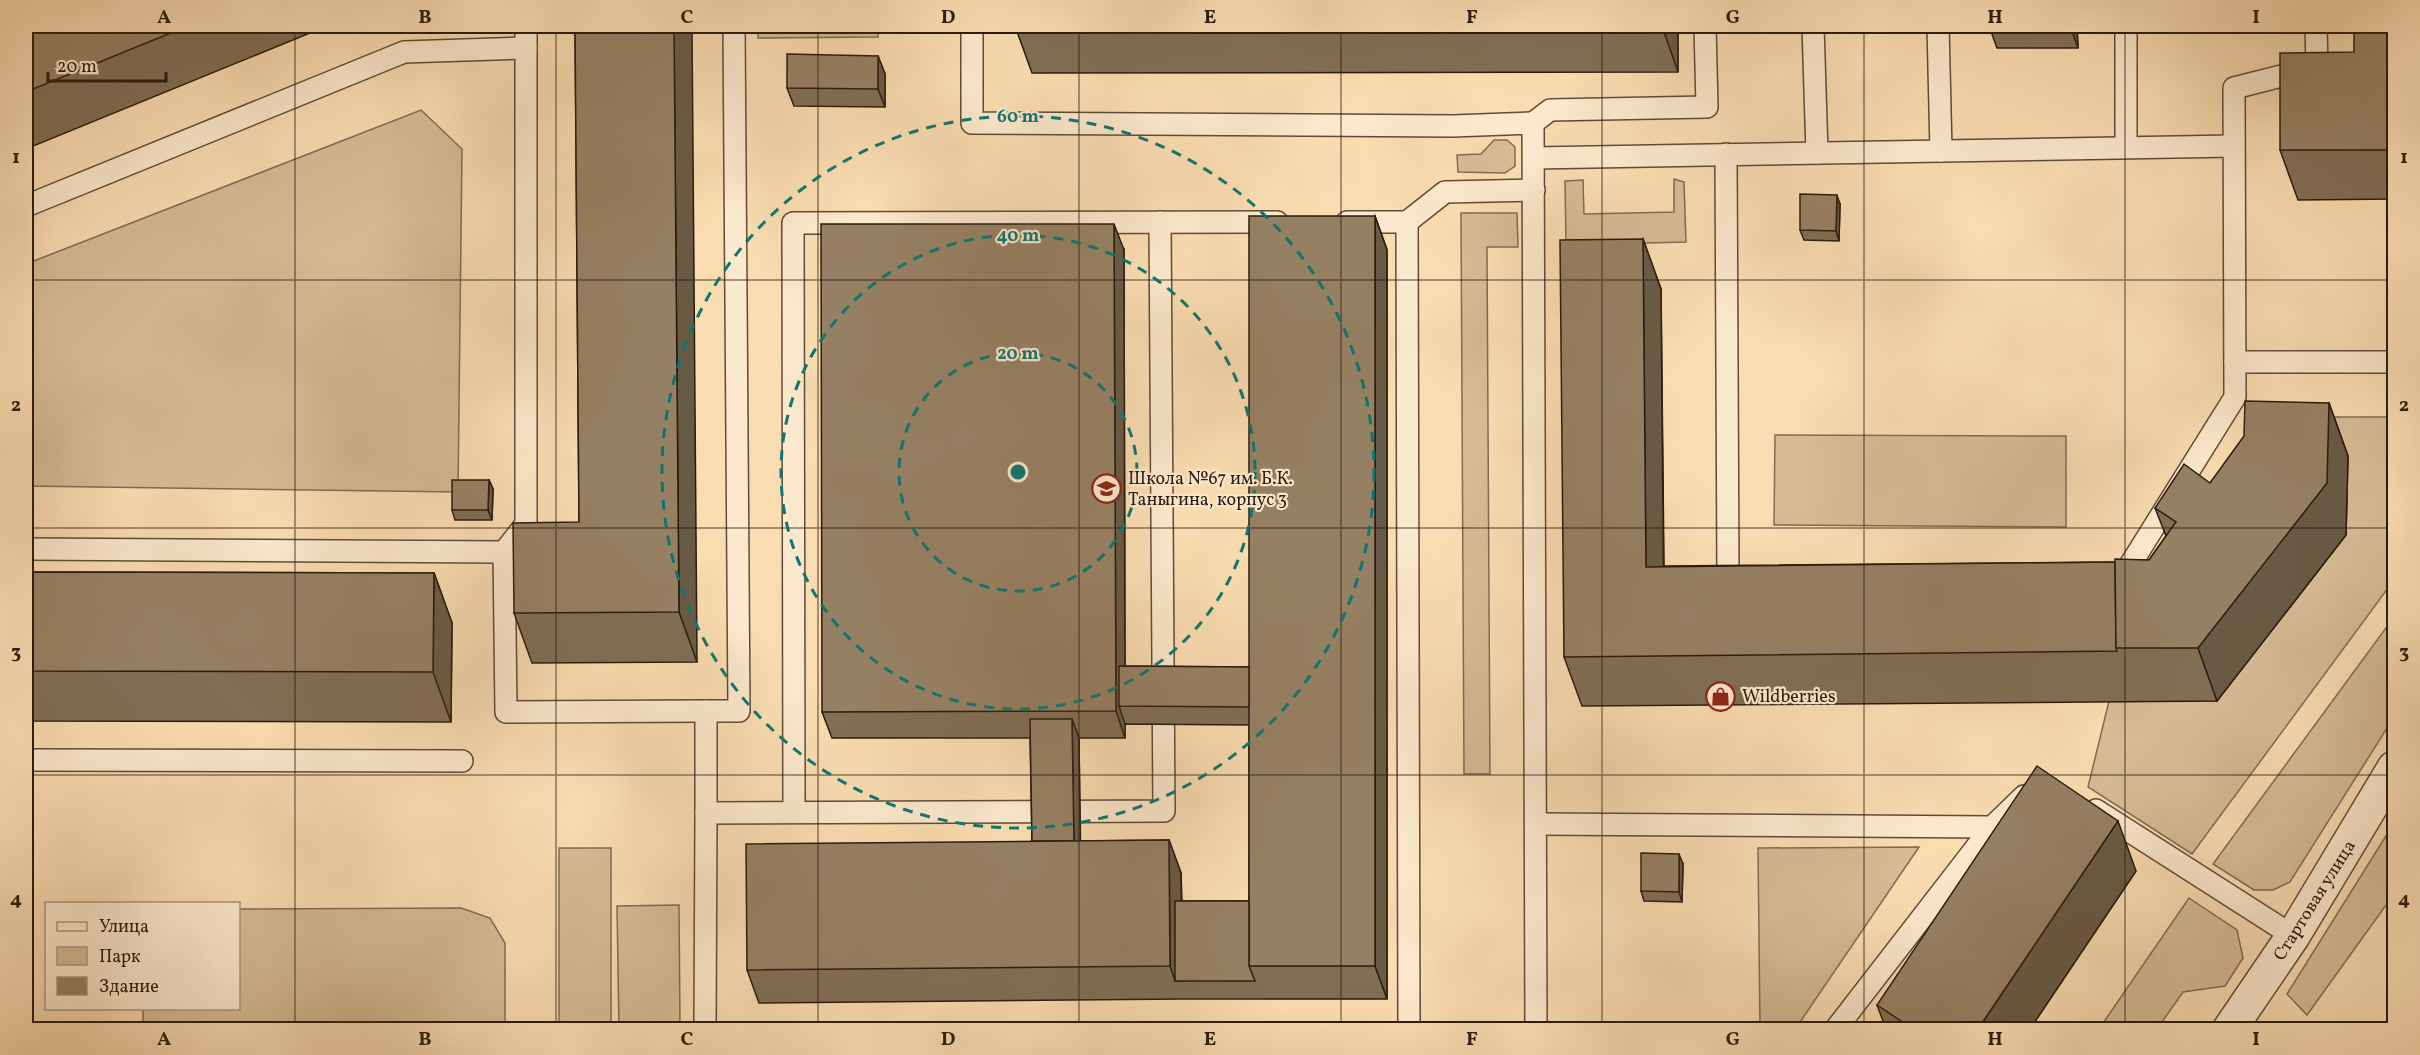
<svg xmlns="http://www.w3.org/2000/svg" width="2420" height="1055" font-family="Vollkorn,serif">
<rect width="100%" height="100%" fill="#fadcb1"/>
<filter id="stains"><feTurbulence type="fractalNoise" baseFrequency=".00333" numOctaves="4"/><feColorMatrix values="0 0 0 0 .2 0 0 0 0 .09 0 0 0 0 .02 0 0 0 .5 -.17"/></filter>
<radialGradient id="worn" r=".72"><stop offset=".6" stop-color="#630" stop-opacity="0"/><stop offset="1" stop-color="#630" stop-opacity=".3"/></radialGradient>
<!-- green -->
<g fill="#d6bb95" stroke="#806c52" stroke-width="1.5">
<polygon points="758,26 878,26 878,37 758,38"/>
<polygon points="421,110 462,149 458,492 26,486 26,264"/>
<polygon points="1494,140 1507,140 1515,147 1515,166 1505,173 1458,172 1457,155 1481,154"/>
<polygon points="1674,179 1684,182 1686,242 1566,245 1565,181 1583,180 1584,214 1674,212"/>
<polygon points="1461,213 1517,213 1518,247 1487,247 1490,774 1464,774"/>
<polygon points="2267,417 2394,417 2394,580 2192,854 2088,787 2109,701 2217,701"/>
<polygon points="1775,435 2066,436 2066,527 1774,525"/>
<polygon points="2394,617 2394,717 2290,882 2273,890 2254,890 2213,864"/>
<polygon points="2394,823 2394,894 2307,1015 2287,994"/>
<polygon points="1919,847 1796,1028 1760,1027 1758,848"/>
<polygon points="611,848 611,1029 559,1029 559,848"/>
<polygon points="2189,898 2237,930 2243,958 2225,986 2183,992 2157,1029 2099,1029"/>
<polygon points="679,905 680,1027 619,1028 617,906"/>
<polygon points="461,908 490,918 505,943 505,1029 143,1029 143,1009 238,1008 239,909"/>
</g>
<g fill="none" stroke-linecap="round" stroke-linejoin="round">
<defs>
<g id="lane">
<polyline points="526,26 526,524 504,552 506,712 706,711"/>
<polyline points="972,26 972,123 1453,126 1533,123 1536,1030"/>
<polyline points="1813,26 1817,153"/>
<polyline points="1938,26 1941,151"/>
<polyline points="2126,26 2126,147"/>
<polyline points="1533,123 1550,110 1707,107 1705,26"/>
<polyline points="1726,154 1728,578 1745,578"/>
<polyline points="1534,158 2233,146"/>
<polyline points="26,206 404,52 526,48"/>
<polyline points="1347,222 1407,222 1409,1030"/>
<polyline points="1407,222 1445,192 1534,190"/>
<polyline points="2235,362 2394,362"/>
<polyline points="26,549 504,552"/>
<polyline points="2115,578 2122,578 2235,397 2234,88 2317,67 2316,26"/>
<polyline points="26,760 462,761"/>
<polyline points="2096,810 2293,936"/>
<polyline points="794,812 793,223 1277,222"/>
<polyline points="706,813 706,711 739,711 734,26"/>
<polyline points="1536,824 1992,827 2024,796"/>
<polyline points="705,1030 706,813 1164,811 1160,222"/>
<polyline points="1835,1030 1992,827"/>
</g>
<polyline id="street" points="2229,1030 2293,936 2394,768"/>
</defs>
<!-- lane casing -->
<use href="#lane" stroke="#5d4c38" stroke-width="24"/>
<!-- street casing -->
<use href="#street" stroke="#5d4c38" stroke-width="36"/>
<!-- lane -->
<use href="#lane" stroke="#fce8cc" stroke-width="21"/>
<!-- street -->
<use href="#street" stroke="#fce8cc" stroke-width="33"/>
</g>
<!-- wall -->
<g fill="#816e55" stroke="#291c0f" stroke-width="1.5" fill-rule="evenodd">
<polygon points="26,26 327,26 26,149"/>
<polygon points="575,26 697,662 532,663 514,613 579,522"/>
<polygon points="1015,26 1678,26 1678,72 1032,73"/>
<polygon points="1989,26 2077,26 2078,48 1997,48"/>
<polygon points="2394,26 2394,199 2298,200 2280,150 2354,52"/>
<polygon points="878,56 885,74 885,107 794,106 787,88"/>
<polygon points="1840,204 1839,241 1804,240 1800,230"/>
<path d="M1375 216 1387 250V999H1182L759 1003 747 970 1032 841 1030 738H832L822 712 1124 250 1125 666 1249 667ZM1125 724 1249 725V901H1182L1181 873 1169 840 1080 841 1079 738H1125Z"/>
<polygon points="1643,239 1661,289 1664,566 2115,562 2149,560 2166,536 2155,508 2210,483 2329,403 2348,456 2346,535 2217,701 1582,706 1564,657"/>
<polygon points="489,480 493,489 492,520 455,520 452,510"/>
<polygon points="26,572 434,573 452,623 451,722 26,721"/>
<polygon points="1683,864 1682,902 1644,901 1641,891"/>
<polygon points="2136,871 2030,1029 1886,1029 1877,1005"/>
</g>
<!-- shaded-wall -->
<g fill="#695a45" stroke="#291c0f" stroke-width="1.5">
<polygon points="674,26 692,26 697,662 679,612"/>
<polygon points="1662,26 1678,26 1678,72"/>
<polygon points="2070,26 2077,26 2078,48"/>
<polygon points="878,56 885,74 885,107 878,89"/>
<polygon points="1837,195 1840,204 1839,241 1836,231"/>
<polygon points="1375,216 1387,250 1387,999 1375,966"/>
<polygon points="1114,224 1124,250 1125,706 1119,706 1125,724 1125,738 1116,711"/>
<polygon points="1643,239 1661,289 1664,616 1646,567"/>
<polygon points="2329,403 2348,456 2346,535 2217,701 2198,648"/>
<polygon points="489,480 493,489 492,520 488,510"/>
<polygon points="434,573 452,623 451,722 433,672"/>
<polygon points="1072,719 1079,738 1081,874 1074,855"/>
<polygon points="2118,821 2136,871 2030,1029 1978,1029"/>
<polygon points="1169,840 1181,873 1182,981 1175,981 1170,966"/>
<polygon points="1679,854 1683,864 1682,902 1679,892"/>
</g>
<!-- building -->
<g fill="#968063" stroke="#291c0f" stroke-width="1.5">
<polygon points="26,26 188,26 26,92"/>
<polygon points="575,26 674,26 679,612 514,613 513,523 579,522"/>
<polygon points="2354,26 2394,26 2394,150 2280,150 2280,53 2354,52"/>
<polygon points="787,54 878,56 878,89 787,88"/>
<polygon points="1800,194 1837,195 1836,231 1800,230"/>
<rect x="1249" y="216" width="126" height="750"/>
<polygon points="821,224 1114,224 1116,711 822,712"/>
<polygon points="1643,239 1646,567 2115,562 2116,648 2117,651 1564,657 1560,240"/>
<polygon points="2245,401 2329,403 2327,483 2198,648 2116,648 2115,559 2149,560 2176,522 2155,508 2184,464 2210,483 2244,436"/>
<polygon points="452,480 489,480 488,510 452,510"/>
<polygon points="26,572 434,573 433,672 26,671"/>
<polygon points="1119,666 1249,667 1249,707 1119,706"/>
<polygon points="1030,719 1072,719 1074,841 1032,841"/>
<polygon points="2037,766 2118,821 1978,1029 1913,1029 1877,1005"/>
<polygon points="1169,840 1170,966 747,970 746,844"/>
<polygon points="1641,853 1679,854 1679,892 1641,891"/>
<polygon points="1175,901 1249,901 1249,966 1255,981 1175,981"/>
</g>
<!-- grid -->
<path fill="none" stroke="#291c0f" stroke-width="1.5" stroke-opacity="0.55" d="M295 26V1030M556 26V1030M818 26V1030M1079 26V1030M1341 26V1030M1602 26V1030M1864 26V1030M2125 26V1030M26 280H2394M26 528H2394M26 775H2394"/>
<!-- distance rings -->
<g fill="none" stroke="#0f766e" stroke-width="3" stroke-dasharray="10 8">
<circle cx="1018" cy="472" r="119"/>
<circle cx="1018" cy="472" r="237"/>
<circle cx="1018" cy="472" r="356"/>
</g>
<!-- icons -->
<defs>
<symbol id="school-ring" viewBox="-11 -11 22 22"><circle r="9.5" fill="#fce8cc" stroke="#8f2418" stroke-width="1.5"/><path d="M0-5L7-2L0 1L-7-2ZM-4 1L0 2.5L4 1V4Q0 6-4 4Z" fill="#8f2418"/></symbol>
<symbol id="shop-ring" viewBox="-11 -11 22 22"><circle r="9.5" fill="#fce8cc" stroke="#8f2418" stroke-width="1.5"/><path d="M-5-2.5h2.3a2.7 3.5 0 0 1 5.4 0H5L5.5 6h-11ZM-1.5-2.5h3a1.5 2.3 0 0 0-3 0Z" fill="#8f2418"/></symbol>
</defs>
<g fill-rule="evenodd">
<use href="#school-ring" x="1090" y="472" width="33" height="33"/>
<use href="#shop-ring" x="1704" y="680" width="33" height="33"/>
</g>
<g text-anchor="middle" stroke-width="4.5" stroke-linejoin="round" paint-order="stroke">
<!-- poi labels -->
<g font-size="18" fill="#291c0f" stroke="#fce8cc" text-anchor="start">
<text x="1128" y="484">Школа №67 им. Б.К.<tspan x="1128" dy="21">Таныгина, корпус 3</tspan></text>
<text x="1742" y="702">Wildberries</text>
</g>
<!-- street labels -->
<g font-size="18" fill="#291c0f" stroke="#fce8cc">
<text transform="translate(2314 900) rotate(-58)" y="6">Стартовая улица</text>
</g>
</g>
<circle cx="1018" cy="472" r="9" fill="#0f766e" stroke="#fce8cc" stroke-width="3"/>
<g font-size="18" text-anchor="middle" font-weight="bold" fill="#0f766e" stroke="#fce8cc" stroke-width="4.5" stroke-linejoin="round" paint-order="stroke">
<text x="1018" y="122">60 m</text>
<text x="1018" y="241">40 m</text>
<text x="1018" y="359">20 m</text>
</g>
<!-- margin -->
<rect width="2420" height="1055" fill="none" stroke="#fadcb1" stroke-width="66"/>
<!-- legend -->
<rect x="45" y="902" width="195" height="108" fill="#fce8cc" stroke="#a89680" stroke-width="1.5"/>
<rect x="57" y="922" width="30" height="9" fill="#fce8cc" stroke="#a89680" stroke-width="1.5"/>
<text x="99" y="932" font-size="18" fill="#291c0f">Улица</text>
<rect x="57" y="947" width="30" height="18" fill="#d6bb95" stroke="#a89680" stroke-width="1.5"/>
<text x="99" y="962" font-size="18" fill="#291c0f">Парк</text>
<rect x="57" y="977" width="30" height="18" fill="#968063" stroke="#a89680" stroke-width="1.5"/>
<text x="99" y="992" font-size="18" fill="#291c0f">Здание</text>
<!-- scale -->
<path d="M48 72v9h118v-9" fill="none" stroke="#291c0f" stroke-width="3"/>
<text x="57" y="72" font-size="18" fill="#291c0f" stroke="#fce8cc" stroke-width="4.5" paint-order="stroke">20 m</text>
<rect x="33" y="33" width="2354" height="989" fill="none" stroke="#291c0f" stroke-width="2"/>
<g font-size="20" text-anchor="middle" font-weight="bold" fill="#291c0f">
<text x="164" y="23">A</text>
<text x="425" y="23">B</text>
<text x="687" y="23">C</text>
<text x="948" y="23">D</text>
<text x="1210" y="23">E</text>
<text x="1472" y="23">F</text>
<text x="1733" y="23">G</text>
<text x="1995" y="23">H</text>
<text x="2256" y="23">I</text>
<text x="16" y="163">1</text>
<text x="2404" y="163">1</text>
<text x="16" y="411">2</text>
<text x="2404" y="411">2</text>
<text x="16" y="658">3</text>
<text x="2404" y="658">3</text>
<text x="16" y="905">4</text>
<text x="2404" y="905">4</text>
<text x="164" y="1045">A</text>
<text x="425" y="1045">B</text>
<text x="687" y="1045">C</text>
<text x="948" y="1045">D</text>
<text x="1210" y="1045">E</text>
<text x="1472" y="1045">F</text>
<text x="1733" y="1045">G</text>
<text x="1995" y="1045">H</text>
<text x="2256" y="1045">I</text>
</g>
<rect width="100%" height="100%" filter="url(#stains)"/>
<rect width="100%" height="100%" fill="url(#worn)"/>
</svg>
